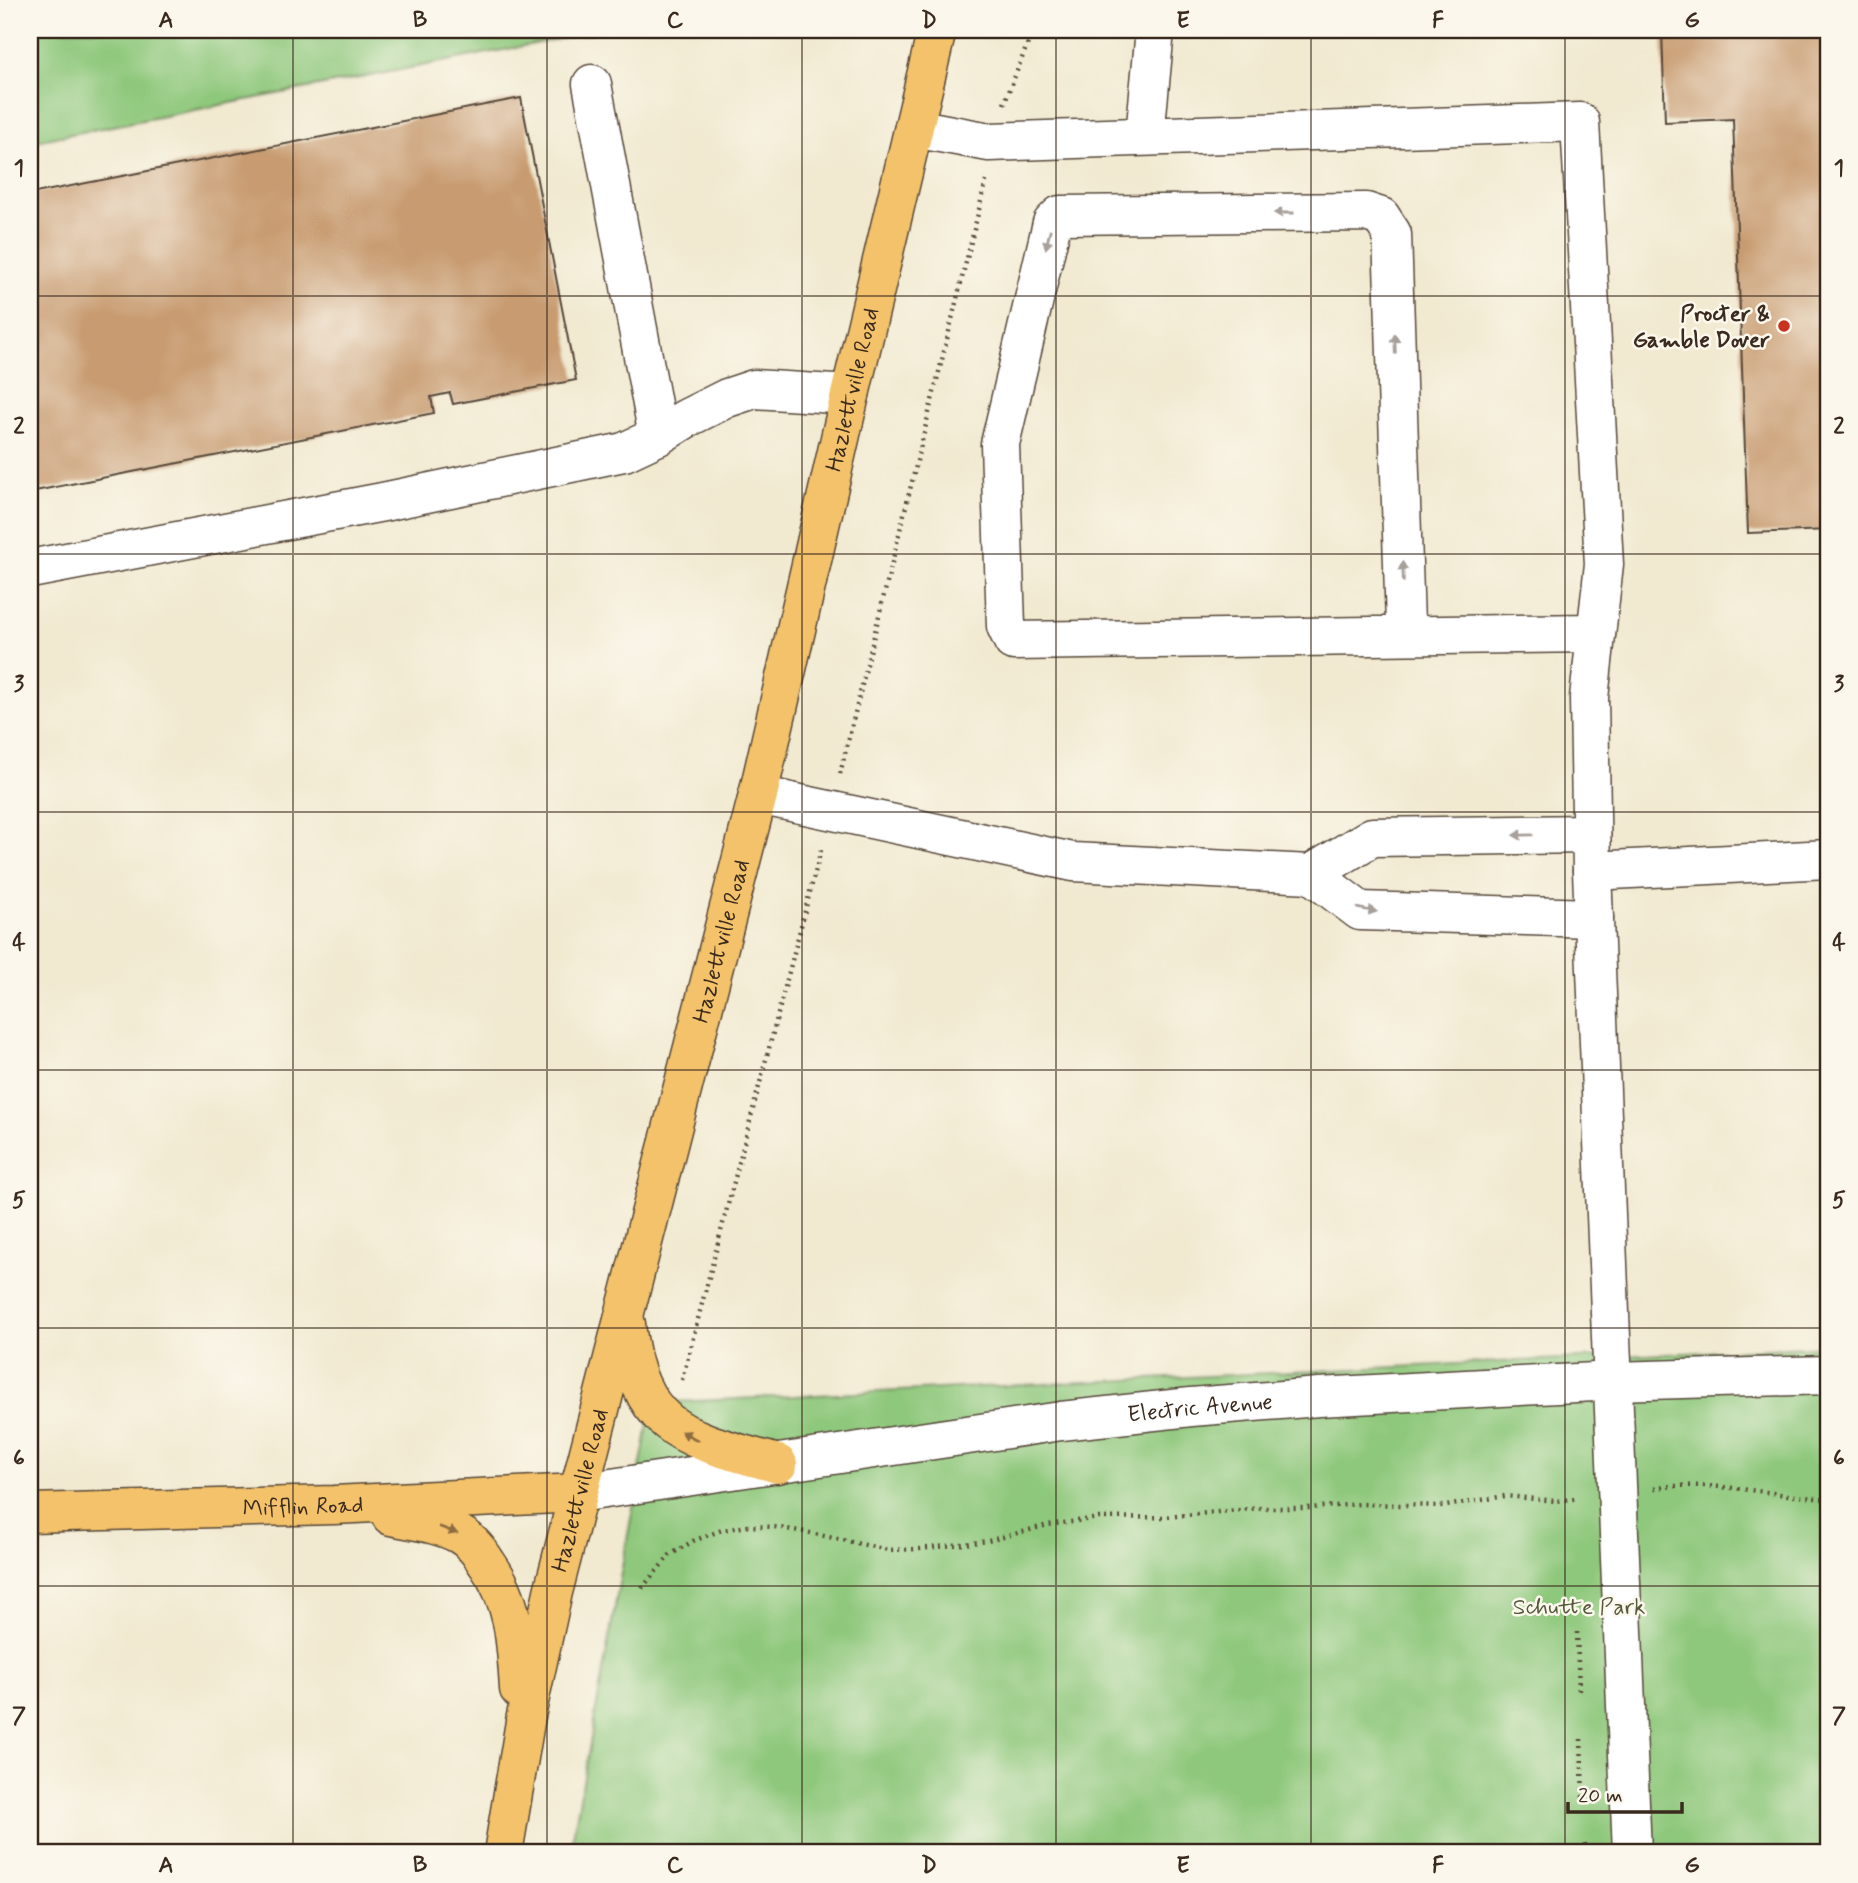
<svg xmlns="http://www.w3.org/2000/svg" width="1858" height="1883" font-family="Mynerve,sans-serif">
<rect width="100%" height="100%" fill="#fbf7ec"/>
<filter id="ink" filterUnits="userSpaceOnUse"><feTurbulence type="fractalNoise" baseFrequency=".0143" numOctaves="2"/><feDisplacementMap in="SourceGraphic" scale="14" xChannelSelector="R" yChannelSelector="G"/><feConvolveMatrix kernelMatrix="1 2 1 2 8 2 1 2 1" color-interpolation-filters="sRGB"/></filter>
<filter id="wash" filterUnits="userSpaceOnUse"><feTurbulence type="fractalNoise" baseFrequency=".00686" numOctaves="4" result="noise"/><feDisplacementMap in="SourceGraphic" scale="28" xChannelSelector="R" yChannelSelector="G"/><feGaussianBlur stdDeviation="1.57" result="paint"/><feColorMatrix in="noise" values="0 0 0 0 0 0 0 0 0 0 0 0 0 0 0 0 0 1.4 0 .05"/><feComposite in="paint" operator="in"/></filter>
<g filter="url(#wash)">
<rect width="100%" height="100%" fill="#f1e9d0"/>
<!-- green -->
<g fill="#8ec87c" stroke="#64794d" stroke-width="2">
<polygon points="30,30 606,30 30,142"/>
<polygon points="1828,1346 1828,1853 570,1853 652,1403"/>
</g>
<g id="blocks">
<!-- building -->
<g fill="#c89b71">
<polygon points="1662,30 1828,30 1828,530 1748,533 1733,119 1665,122"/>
<polygon points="521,98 576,380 453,404 450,393 431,397 434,413 30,492 30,194"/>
</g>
</g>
</g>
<g filter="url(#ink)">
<use href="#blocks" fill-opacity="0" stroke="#564739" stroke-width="2"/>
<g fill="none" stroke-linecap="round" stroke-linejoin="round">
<defs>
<g id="minor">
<polyline points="592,84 658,436"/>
<polyline points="914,128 989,142 1580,122 1604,564 1589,698 1592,871 1632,1853"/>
<polyline points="1145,136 1155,30"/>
<polyline points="30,569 383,502 624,452 658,436 687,418 727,398 754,389 850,395"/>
<polyline points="1418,634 1405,624 1392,234 1381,217 1366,212 1060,215 1052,223 1000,444 1006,626 1013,641 1596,633"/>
<polyline points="758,795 1073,862 1311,874 1360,911 1594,918"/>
<polyline points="1592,871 1828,859"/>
<polyline points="1311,874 1372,837 1591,834"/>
<path id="s1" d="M578 1493 1061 1421 1191 1407 1319 1397 1613 1381 1828 1375"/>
</g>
<g id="major">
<path d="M626 1324C639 1433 686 1438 778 1464"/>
<path id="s2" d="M30 1513 334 1505 578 1493"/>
<path d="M391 1516C414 1521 438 1523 459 1534 472 1541 480 1553 488 1565 515 1603 516 1644 519 1689"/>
<path id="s3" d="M503 1853 526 1716 553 1592 758 795 850 395 937 30"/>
</g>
</defs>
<!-- minor casing -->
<use href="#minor" stroke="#564739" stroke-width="41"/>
<!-- major casing -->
<use href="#major" stroke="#564739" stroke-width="41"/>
<!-- path -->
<g stroke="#564739" stroke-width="4.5" stroke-dasharray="2 5" stroke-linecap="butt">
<polyline points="1004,104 1033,30"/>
<polyline points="840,774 986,181"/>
<polyline points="682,1380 822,846"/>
<path d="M1654 1488C1716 1480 1767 1495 1828 1499"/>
<polyline points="642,1588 670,1555 693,1541 722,1530 748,1526 774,1527 806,1532 888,1550 920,1549 988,1541 1048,1525 1099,1518 1166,1517 1260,1508 1309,1508 1360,1504 1446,1506 1505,1496 1557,1501 1579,1498"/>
<polyline points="1577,1632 1579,1693"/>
<polyline points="1581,1739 1583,1797"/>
<polyline points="1585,1843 1586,1853"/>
</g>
<!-- minor -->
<use href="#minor" stroke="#fff" stroke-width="38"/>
<!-- major -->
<use href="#major" stroke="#f3c26a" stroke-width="38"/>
</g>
<!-- one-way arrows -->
<defs><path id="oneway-solid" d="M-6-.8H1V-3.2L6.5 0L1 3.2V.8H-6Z" transform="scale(1.75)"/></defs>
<g fill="#a79f9a">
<use href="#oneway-solid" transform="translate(1284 213) rotate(180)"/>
<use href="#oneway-solid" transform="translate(1048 239) rotate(103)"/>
<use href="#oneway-solid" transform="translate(1395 344) rotate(-92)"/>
<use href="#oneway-solid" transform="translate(1403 572) rotate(-92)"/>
<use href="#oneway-solid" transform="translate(1523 835) rotate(179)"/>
<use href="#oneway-solid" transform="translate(1367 910) rotate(10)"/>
</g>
<g fill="#8e6e40">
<use href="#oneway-solid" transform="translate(690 1436) rotate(-152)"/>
<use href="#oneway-solid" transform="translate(448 1530) rotate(21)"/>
</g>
</g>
<!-- grid -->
<path fill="none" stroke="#3b2a1e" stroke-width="2" stroke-opacity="0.55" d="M293 30V1853M547 30V1853M802 30V1853M1056 30V1853M1311 30V1853M1565 30V1853M30 296H1828M30 554H1828M30 812H1828M30 1070H1828M30 1328H1828M30 1586H1828"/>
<!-- markers -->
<circle fill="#c8321e" stroke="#fbf7ec" stroke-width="2.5" cx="1784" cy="326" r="7"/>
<g text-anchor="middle" stroke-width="5" stroke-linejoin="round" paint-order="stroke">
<!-- poi labels -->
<g font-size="23" font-weight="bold" fill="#3b2a1e" stroke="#fbf7ec" text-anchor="end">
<text x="1770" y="321">Procter &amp;<tspan x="1770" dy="26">Gamble Dover</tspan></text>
</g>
<!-- street labels -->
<g font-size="23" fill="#3b2a1e" stroke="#fbf7ec">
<text dy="8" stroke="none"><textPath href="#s3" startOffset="1505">Hazlettville Road</textPath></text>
<text dy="8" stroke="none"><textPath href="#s3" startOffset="938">Hazlettville Road</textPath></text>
<text dy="8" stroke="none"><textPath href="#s1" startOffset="628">Electric Avenue</textPath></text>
<text dy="8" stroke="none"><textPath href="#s3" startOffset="371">Hazlettville Road</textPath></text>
<text dy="8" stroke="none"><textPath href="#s2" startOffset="273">Mifflin Road</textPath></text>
</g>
<!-- park labels -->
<g font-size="23" fill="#54593a" stroke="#fbf7ec">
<text x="1579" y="1614">Schutte Park</text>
</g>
</g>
<!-- margin -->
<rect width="1858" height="1883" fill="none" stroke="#fbf7ec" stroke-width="77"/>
<!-- scale -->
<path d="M1568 1802v10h114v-10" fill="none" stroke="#3b2a1e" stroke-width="3.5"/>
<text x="1578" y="1802" font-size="21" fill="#3b2a1e" stroke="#fbf7ec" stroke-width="5" paint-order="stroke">20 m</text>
<rect x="38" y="38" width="1782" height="1806" fill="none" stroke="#3b2a1e" stroke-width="2.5"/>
<g font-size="23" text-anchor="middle" font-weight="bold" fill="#3b2a1e">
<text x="166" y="27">A</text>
<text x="420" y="27">B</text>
<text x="675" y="27">C</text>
<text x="929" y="27">D</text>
<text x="1183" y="27">E</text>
<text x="1438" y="27">F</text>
<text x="1692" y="27">G</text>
<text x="19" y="175">1</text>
<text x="1839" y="175">1</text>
<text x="19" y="433">2</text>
<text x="1839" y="433">2</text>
<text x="19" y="691">3</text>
<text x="1839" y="691">3</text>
<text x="19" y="949">4</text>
<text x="1839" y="949">4</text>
<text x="19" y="1207">5</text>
<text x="1839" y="1207">5</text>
<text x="19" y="1465">6</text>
<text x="1839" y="1465">6</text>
<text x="19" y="1723">7</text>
<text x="1839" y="1723">7</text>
<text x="166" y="1872">A</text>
<text x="420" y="1872">B</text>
<text x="675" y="1872">C</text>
<text x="929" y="1872">D</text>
<text x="1183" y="1872">E</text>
<text x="1438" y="1872">F</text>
<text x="1692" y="1872">G</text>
</g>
</svg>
